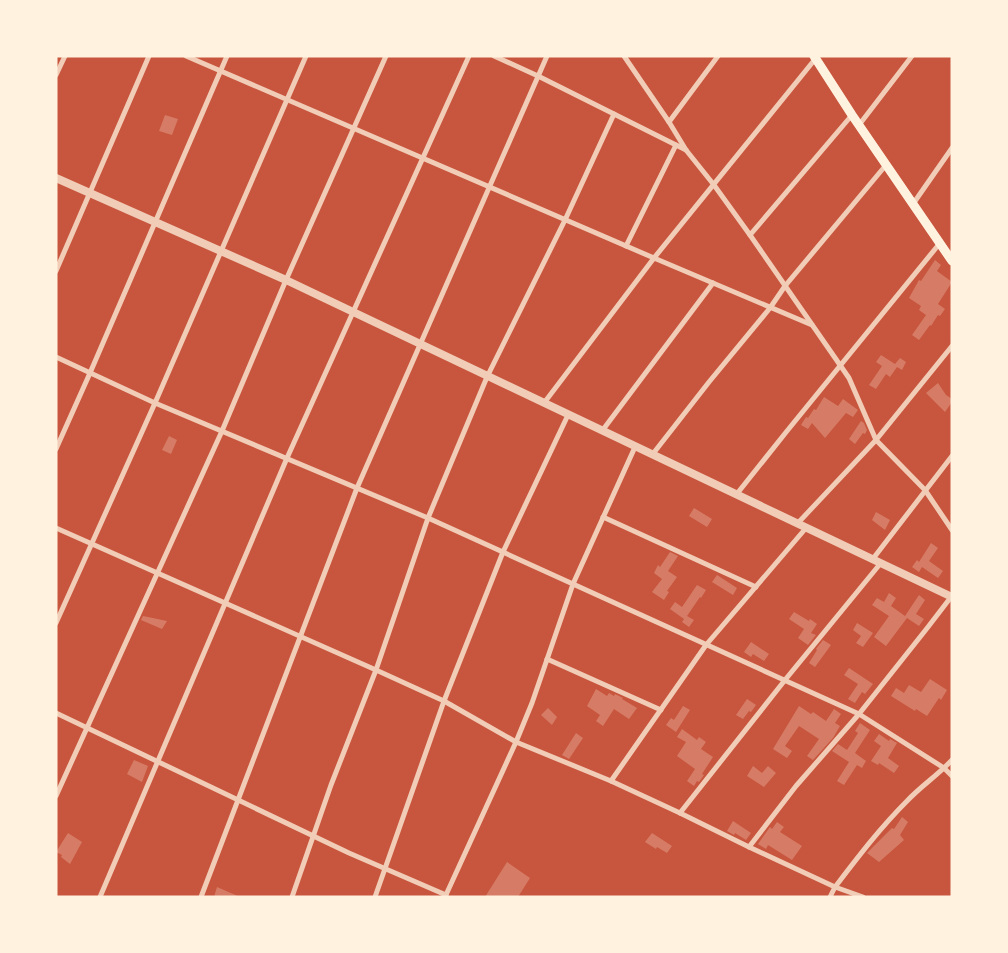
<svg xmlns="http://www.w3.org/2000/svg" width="1008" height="953" font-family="Figtree,sans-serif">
<rect width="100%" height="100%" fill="#c8553d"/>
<!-- building -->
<g fill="#d67c66">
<polygon points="165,115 178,119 172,135 159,131"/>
<polygon points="935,260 941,265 937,271 952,282 938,304 945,309 940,316 938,315 931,326 930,325 919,340 912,335 926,315 919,310 921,306 909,298 919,280 921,281"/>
<polygon points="881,355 895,364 900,358 906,362 902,370 897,367 890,377 886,374 876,389 869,385 882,366 876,362"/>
<polygon points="938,383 946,395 952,399 952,402 945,412 926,393"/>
<polygon points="824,397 838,406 843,399 858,410 853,417 846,413 825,438 812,423 808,429 801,425 806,417 810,419 808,418 814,409 816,410"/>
<polygon points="861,421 864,423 867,430 865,434 863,433 855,444 849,439"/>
<polygon points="169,436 177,440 171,454 162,450"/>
<polygon points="694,508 712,519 707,527 689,516"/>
<polygon points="876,512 890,520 885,530 872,520"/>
<polygon points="931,543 938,548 929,561 943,571 938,578 922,567 919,572 912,567 917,560 919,562"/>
<polygon points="670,552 678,556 668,571 677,577 667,591 669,592 664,600 652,592 662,579 654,573 658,565 660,567"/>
<polygon points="717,575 737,588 733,595 712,582"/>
<polygon points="697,585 706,590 701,598 700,597 687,616 694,620 689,627 682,622 684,619 670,609 675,602 682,607"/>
<polygon points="889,593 896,598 891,606 905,616 919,595 925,600 916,614 924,619 919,626 907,618 886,646 874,637 889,616 872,605 877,598 884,602"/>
<polygon points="794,612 809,621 810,619 817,624 811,633 816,635 808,645 798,638 804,629 789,619"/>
<polygon points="143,616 167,621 162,629 141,620"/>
<polygon points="857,623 873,633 863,647 856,643 861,636 853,630"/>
<polygon points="823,640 831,645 815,667 809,663 817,650 816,649"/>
<polygon points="751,642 769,654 764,661 753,654 751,657 744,652"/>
<polygon points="849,668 873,684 865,694 862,692 855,703 848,699 858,684 844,675"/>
<polygon points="930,679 947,690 941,700 939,698 927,716 916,709 915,711 891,696 896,688 904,693 909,685 921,692"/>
<polygon points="596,689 607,696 609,693 614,696 615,694 623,698 622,699 637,708 629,719 614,709 603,726 596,721 600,715 587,706"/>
<polygon points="747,699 756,705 751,712 749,711 743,719 736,715"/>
<polygon points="683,706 690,710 676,732 666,725 671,718 674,720"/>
<polygon points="799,706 811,714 813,712 826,721 834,709 841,714 835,723 840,726 833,738 813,760 807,756 819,739 799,726 785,746 792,751 787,758 773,749"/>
<polygon points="548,708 557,717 552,725 541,715"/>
<polygon points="860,723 870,730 855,753 866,761 862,768 857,765 844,785 837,781 849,762 832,751 838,744 847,750 858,733 855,731"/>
<polygon points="682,729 697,740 699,737 706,742 701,749 713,757 702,774 704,775 699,782 697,781 694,786 687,781 695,769 677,756 686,742 677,737"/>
<polygon points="576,733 583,738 569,759 562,755"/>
<polygon points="879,734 889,741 890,739 897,743 888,758 899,766 894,773 879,763 878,765 871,761 881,746 874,741"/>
<polygon points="134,760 148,766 142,782 127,774"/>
<polygon points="753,766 762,773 768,766 776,773 764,787 747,776"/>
<polygon points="902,817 908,822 900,835 904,840 879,862 867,853 892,828 894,829"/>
<polygon points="733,821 751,833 746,840 735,833 734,835 727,831"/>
<polygon points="777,822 784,827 780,832 802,846 792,860 768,845 766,849 758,844 770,827 772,829"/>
<polygon points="68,833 82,842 70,864 61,857 62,855 56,852"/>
<polygon points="652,833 672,846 667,853 657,847 656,849 645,842"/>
<polygon points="507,862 530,878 518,897 485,897"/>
<polygon points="217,887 240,897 214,897"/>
</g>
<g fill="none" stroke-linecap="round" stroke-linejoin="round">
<!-- minor -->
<g stroke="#f1ccb7" stroke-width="5">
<polyline points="186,56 654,258 816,58"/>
<polyline points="494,56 538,76 686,150"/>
<polyline points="624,56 669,122 686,150 714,185 750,235 849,378 876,440 925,490 952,530"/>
<polyline points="56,75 65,56"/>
<polyline points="669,122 718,56"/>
<polyline points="859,125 912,56"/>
<polyline points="913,204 952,148"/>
<polyline points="750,235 852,115"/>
<polyline points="626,246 676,145"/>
<polyline points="56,271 149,56"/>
<polyline points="56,357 155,403 428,518 859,714 944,768 952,776"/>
<polyline points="544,403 654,258 812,325"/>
<polyline points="602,431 713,283"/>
<polyline points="56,449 90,373 227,56"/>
<polyline points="652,455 709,382 770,308 785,286 886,165"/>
<polyline points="736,495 787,431 940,243"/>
<polyline points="603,517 756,587"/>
<polyline points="797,524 876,440 952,346"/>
<polyline points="56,528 376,670 444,701 516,742 611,781 680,813 749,847 835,887 863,897"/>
<polyline points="872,560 952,456"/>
<polyline points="56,623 155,403 306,56"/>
<polyline points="547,659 661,710"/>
<polyline points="56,713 349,853 446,895"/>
<polyline points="611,781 706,645 806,528"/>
<polyline points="56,796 222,431 286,280 386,56"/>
<polyline points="680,813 785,680 880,564"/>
<polyline points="749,847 796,786 859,714 928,627 951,597"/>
<polyline points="100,897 287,458 469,56"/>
<polyline points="201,897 357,488 547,56"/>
<polyline points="292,897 331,785 376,670 428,518 487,377 565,220 614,114"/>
<polyline points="375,897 444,701 503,552 568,415"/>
<polyline points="445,897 516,742 532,703 573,584 635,447"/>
<path d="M830 897 835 887C858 857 880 828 907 801 921 786 938 775 952 760"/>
</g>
<!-- tertiary -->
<polyline stroke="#f1ccb7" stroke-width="8" points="56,178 286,280 952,597"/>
<!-- secondary -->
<polyline stroke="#fff3e0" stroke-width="9" points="814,56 852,115 952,261"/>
</g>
<!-- border -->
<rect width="1008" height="953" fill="none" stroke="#fff3e0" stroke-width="115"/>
</svg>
